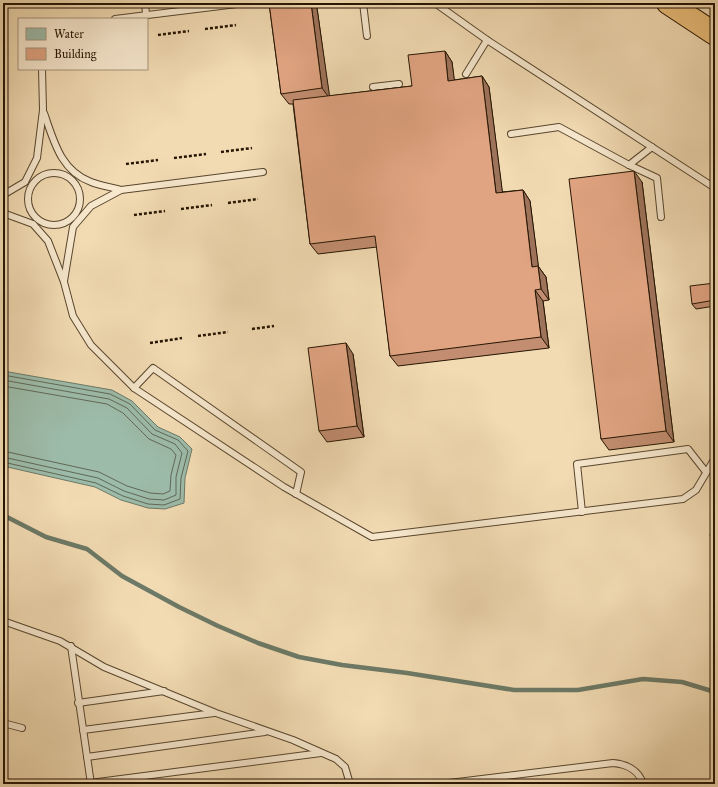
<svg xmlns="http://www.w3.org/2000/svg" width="718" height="787" font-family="'IM FELL Great Primer',serif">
<rect width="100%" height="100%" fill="#f2dbb3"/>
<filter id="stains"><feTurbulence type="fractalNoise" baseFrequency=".005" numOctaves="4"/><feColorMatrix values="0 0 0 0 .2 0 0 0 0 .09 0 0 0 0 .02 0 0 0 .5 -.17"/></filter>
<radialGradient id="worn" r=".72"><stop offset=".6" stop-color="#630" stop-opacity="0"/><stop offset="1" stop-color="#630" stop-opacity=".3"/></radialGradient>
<!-- water -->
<polygon fill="#9cbba9" stroke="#6c7966" points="3,371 112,390 132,401 158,427 180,437 192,449 185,478 184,503 165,509 148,508 121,500 95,487 3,466"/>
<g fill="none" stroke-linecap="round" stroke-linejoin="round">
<!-- shore -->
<g stroke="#606856" stroke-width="1">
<polyline points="3,375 110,394 130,404 155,430 178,440 188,451 181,478 180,499 164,505 148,504 123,496 96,483 3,462"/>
<polyline points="3,380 109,399 127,408 152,434 175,444 182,453 176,477 176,495 164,500 149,499 124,491 98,478 3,457"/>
<polyline points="3,386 107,404 123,413 149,439 171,449 176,455 171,475 170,491 163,494 150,493 127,486 99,472 3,451"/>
</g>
<!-- stream -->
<polyline stroke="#6c7966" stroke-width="4.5" points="3,515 46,537 87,549 122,576 179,607 218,626 258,643 299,657 342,665 407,673 514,690 578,690 643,679 682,682 715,692"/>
<defs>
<g id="service">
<polyline points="145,3 146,14"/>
<polyline points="363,3 367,36"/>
<polyline points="435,3 487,40 715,188"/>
<polyline points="115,19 245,3"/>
<polyline points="466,74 487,40"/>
<polyline points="373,87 399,84"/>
<path d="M44 113C54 142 61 171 91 182 101 186 112 187 121 190"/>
<polyline points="511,134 559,127 629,165 652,147"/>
<polyline points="629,165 657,178 661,217"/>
<circle cx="54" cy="199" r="26"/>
<polyline points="3,195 25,182 37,158 43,110 42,69"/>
<polyline points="3,213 33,224 48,241 64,282 73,316 91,345 134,388 284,487 372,537 683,499 696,490 715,458"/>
<polyline points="64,281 73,227 91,206 121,190 263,172"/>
<polyline points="134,388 153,368 301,472 296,494"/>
<polyline points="582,512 577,464 688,449 706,472"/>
<polyline points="3,621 60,641 104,667 216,713 293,740 336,759 345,767 350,784"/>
<polyline points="71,646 91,784"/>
<polyline points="78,703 164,691"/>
<polyline points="3,723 22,728"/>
<polyline points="83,730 214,713"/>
<polyline points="87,757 265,732"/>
<polyline points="90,783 321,753"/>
<path d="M441 784 613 763C626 764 639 770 643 784"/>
</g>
<polyline id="motorway" points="668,3 715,34"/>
</defs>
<!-- service casing -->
<use href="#service" stroke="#58462e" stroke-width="8"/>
<!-- motorway casing -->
<use href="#motorway" stroke="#251502" stroke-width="24"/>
<!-- path -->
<g stroke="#251502" stroke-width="2.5" stroke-dasharray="3 2" stroke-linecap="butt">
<polyline points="205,29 236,25"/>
<polyline points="158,35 189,31"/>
<polyline points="221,152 252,148"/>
<polyline points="174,158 206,154"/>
<polyline points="126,164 158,160"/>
<polyline points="228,203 258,199"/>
<polyline points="181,209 212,205"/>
<polyline points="134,215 165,211"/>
<polyline points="252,329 274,326"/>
<polyline points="198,336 228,332"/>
<polyline points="150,343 182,338"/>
</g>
<!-- service -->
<use href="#service" stroke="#f7e8ce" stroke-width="6"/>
<!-- motorway -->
<use href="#motorway" stroke="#e9be7a" stroke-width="22"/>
</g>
<!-- wall -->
<g fill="#c28d70" stroke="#251502">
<polygon points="269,3 314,3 317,8 329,96 412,86 445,51 452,62 454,80 482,76 489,87 502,192 523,190 530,201 538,266 546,277 549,300 543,301 549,348 398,366 390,356 377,247 318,254 310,244 293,104 289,104 281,94"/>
<polygon points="642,182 674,442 609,450 601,439"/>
<polygon points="715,283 715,306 696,309 692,304"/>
<polygon points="353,354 364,437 327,442 319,431"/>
<polygon points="715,527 715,542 710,535"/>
</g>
<!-- shaded-wall -->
<g fill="#9e735b" stroke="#251502">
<polygon points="311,3 314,3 317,8 330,99 322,88"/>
<polygon points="445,51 452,62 456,92 448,81"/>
<polygon points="482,76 489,87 504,204 496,193"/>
<polygon points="634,171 642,182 674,442 666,431"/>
<polygon points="523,190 530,201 540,278 532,267"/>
<polygon points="538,266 546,277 549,300 541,289"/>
<polygon points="535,290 543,301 549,348 541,337"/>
<polygon points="346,343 353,354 364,437 357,426"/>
</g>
<!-- building -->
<g fill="#e1a482" stroke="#251502">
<polygon points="269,3 311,3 322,88 281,94"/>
<polygon points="445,51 448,81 482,76 496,193 523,190 532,267 538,266 541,289 535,290 541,337 390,356 375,236 310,244 293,100 412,86 408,55"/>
<polygon points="634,171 666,431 601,439 569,179"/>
<polygon points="715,283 715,300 692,304 690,286"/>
<polygon points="346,343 357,426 319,431 308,348"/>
<polygon points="715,527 715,538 710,535"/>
</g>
<!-- margin -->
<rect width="718" height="787" fill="none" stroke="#f2dbb3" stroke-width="16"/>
<rect x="4" y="4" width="710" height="779" fill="none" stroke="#251502" stroke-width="2"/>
<rect x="8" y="8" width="702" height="771" fill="none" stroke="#251502"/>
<!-- legend -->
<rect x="18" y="18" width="130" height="52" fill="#f7e8ce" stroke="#a3947c"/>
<rect x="26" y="28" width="20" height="12" fill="#9cbba9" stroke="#a3947c"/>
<text x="54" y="38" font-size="12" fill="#251502">Water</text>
<rect x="26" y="48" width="20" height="12" fill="#e1a482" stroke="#a3947c"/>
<text x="54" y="58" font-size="12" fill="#251502">Building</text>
<rect width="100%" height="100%" filter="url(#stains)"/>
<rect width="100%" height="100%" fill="url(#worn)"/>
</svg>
